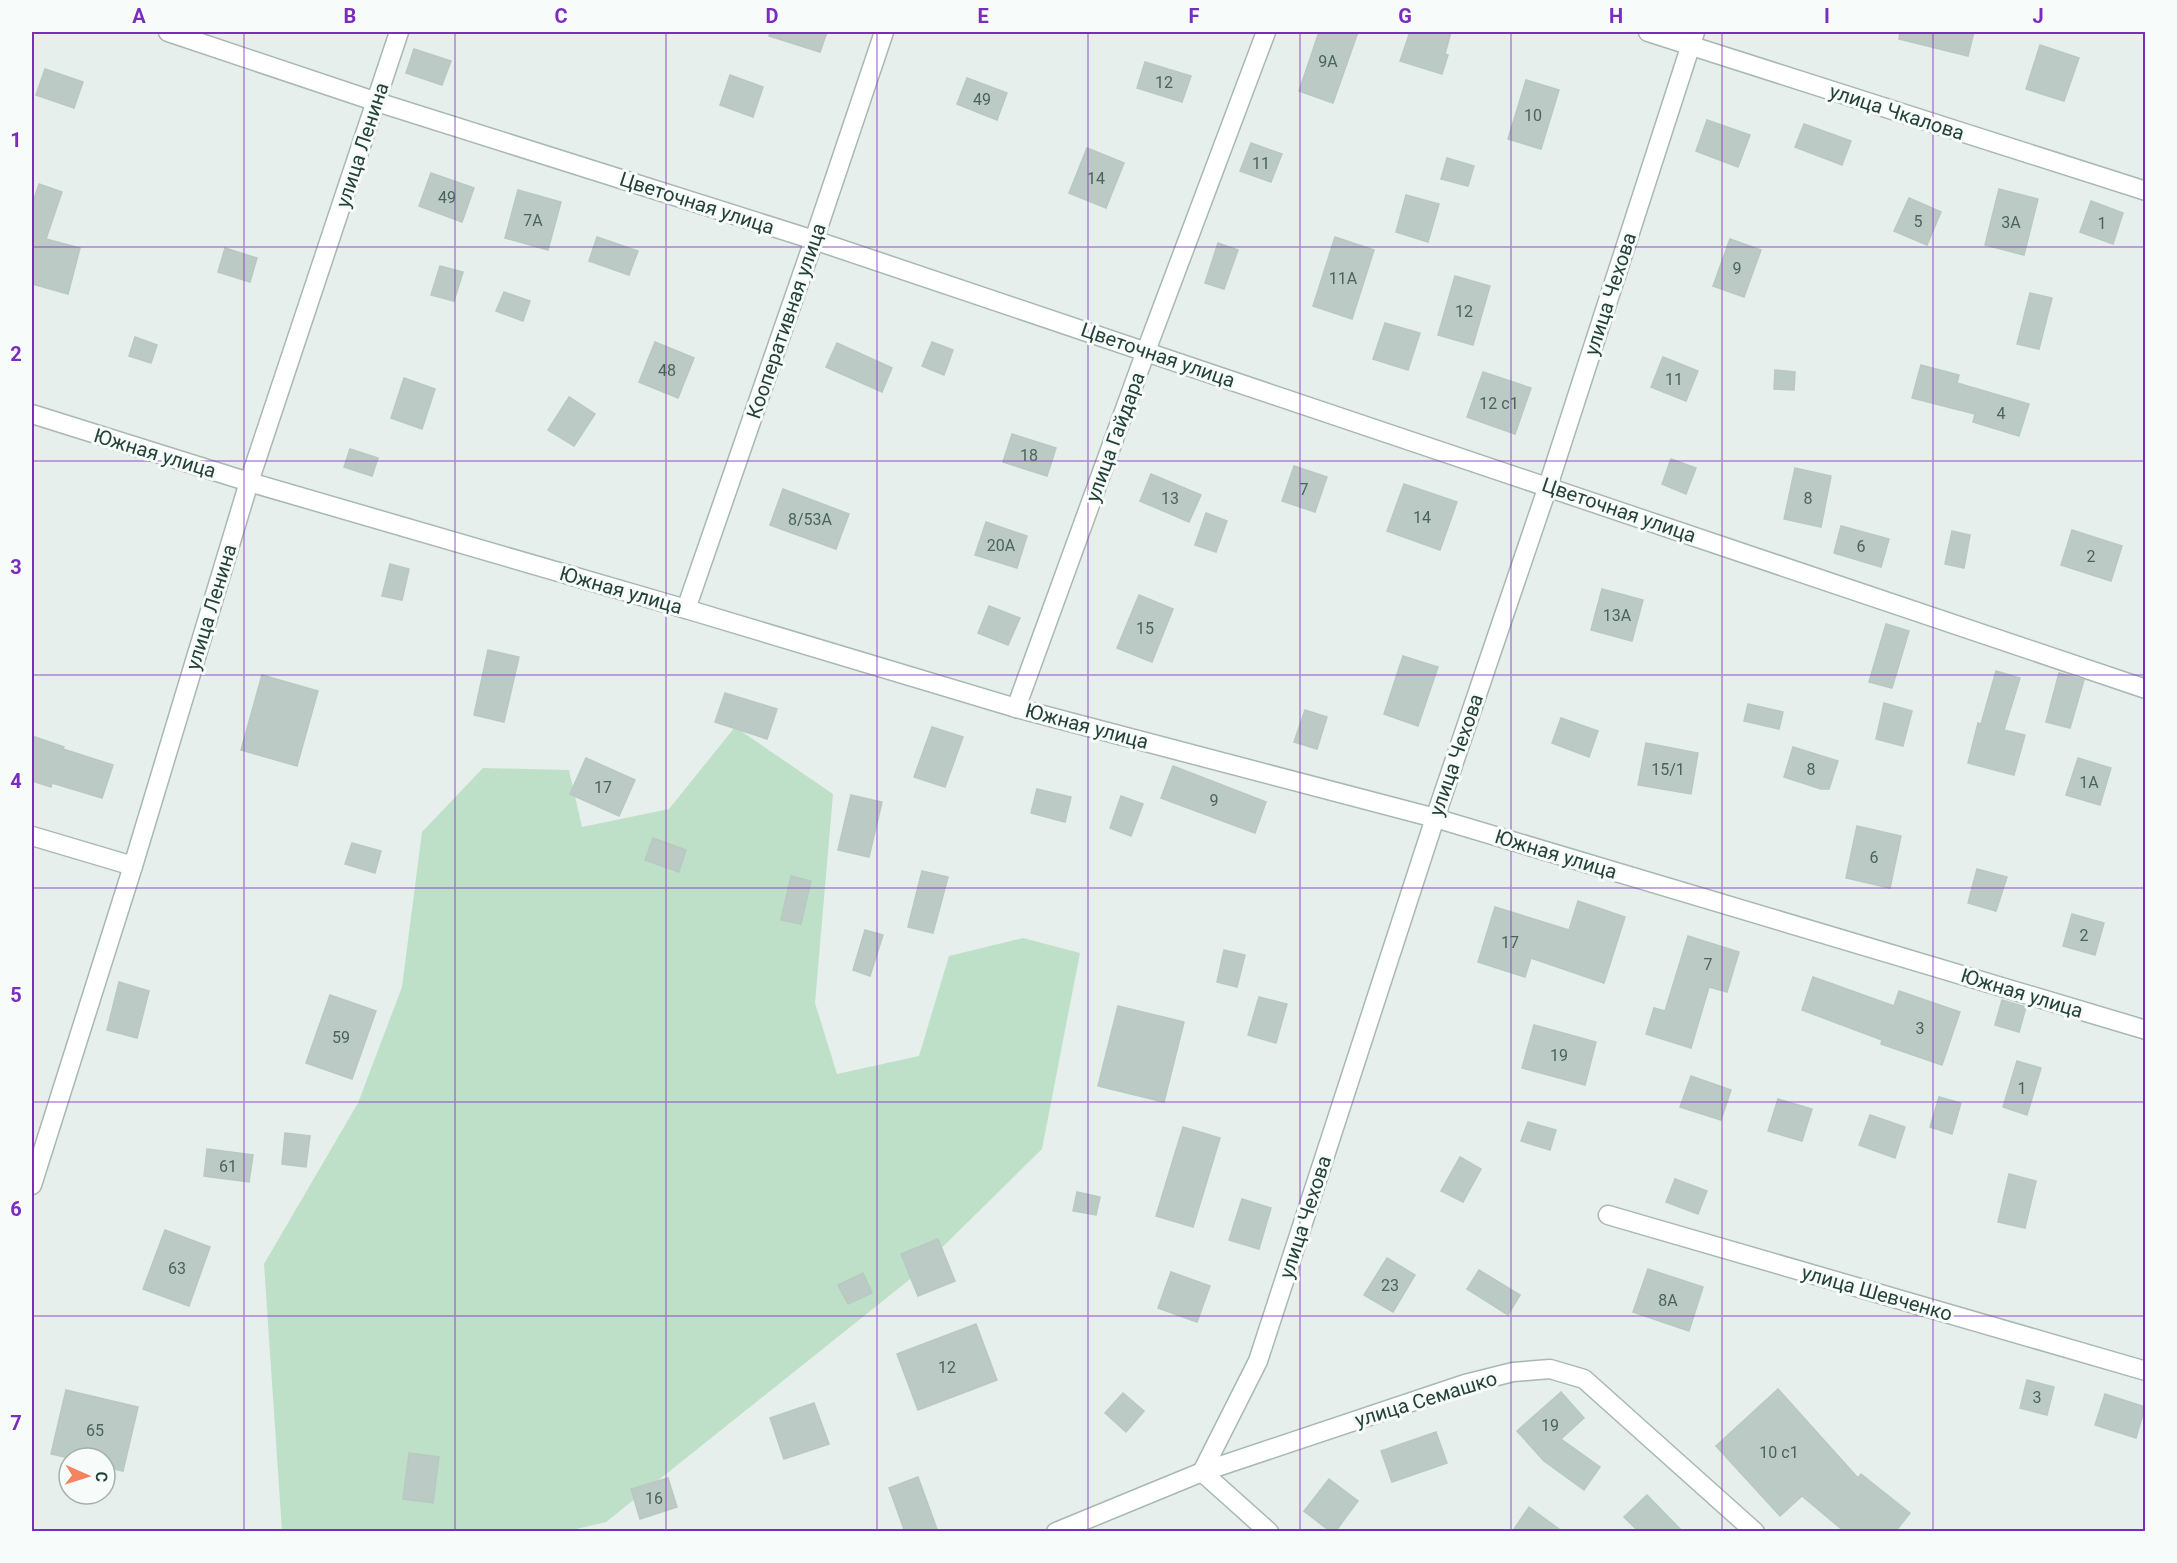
<svg xmlns="http://www.w3.org/2000/svg" width="2177" height="1563" font-family="Roboto,sans-serif">
<rect width="100%" height="100%" fill="#e6efeb"/>
<!-- green -->
<polygon fill="#bfe0c8" points="735,727 833,794 815,1003 837,1074 919,1056 949,956 1023,938 1080,953 1042,1149 909,1280 606,1522 564,1532 282,1531 264,1264 358,1103 402,987 422,832 483,768 569,770 582,827 669,809"/>
<!-- building -->
<g fill="#bbcac4" stroke="#b8c9c2" stroke-width="1.5">
<polygon points="770,32 827,32 820,52 769,36"/>
<polygon points="1319,32 1358,32 1333,103 1299,91"/>
<polygon points="1410,32 1451,32 1445,54 1448,55 1442,74 1400,61"/>
<polygon points="1900,32 1974,32 1968,56 1899,39"/>
<polygon points="2040,45 2079,58 2064,101 2026,89"/>
<polygon points="414,49 451,61 442,85 406,73"/>
<polygon points="1145,62 1191,76 1182,102 1137,88"/>
<polygon points="45,69 83,82 74,108 36,95"/>
<polygon points="730,75 763,87 753,117 720,105"/>
<polygon points="967,78 1007,93 997,120 957,104"/>
<polygon points="1526,80 1559,90 1541,149 1508,139"/>
<polygon points="1707,120 1750,135 1738,167 1696,151"/>
<polygon points="1804,124 1851,141 1842,165 1795,147"/>
<polygon points="1251,143 1282,154 1271,182 1240,171"/>
<polygon points="1087,148 1124,163 1106,208 1069,193"/>
<polygon points="1447,158 1474,166 1468,186 1441,179"/>
<polygon points="431,173 474,188 462,222 419,206"/>
<polygon points="39,184 62,192 46,239 80,248 68,294 32,284 32,205"/>
<polygon points="1999,189 2038,199 2024,255 1985,245"/>
<polygon points="518,190 561,202 548,250 505,238"/>
<polygon points="1406,195 1439,204 1428,242 1396,232"/>
<polygon points="1909,198 1941,212 1927,245 1894,231"/>
<polygon points="2091,201 2123,213 2113,244 2080,232"/>
<polygon points="597,237 638,251 629,275 589,261"/>
<polygon points="1335,237 1374,250 1352,319 1313,306"/>
<polygon points="1730,239 1761,250 1744,297 1713,286"/>
<polygon points="1218,243 1238,250 1224,289 1205,283"/>
<polygon points="225,248 257,258 250,282 218,272"/>
<polygon points="440,266 463,272 454,301 431,295"/>
<polygon points="1455,276 1490,286 1473,345 1438,335"/>
<polygon points="504,292 530,301 523,321 496,311"/>
<polygon points="2030,293 2052,298 2039,349 2017,344"/>
<polygon points="1385,323 1420,333 1408,370 1373,359"/>
<polygon points="135,337 157,345 151,363 129,356"/>
<polygon points="655,342 694,358 678,398 639,382"/>
<polygon points="932,342 953,350 944,375 922,366"/>
<polygon points="837,343 892,368 882,392 826,367"/>
<polygon points="1663,357 1698,371 1686,401 1651,387"/>
<polygon points="1921,365 1959,375 1957,383 2029,404 2019,436 1973,422 1975,414 1912,398"/>
<polygon points="1775,370 1795,372 1794,390 1774,389"/>
<polygon points="1483,372 1531,388 1515,434 1467,417"/>
<polygon points="404,378 435,389 422,429 391,418"/>
<polygon points="569,397 595,414 574,446 548,430"/>
<polygon points="1012,434 1056,448 1047,476 1003,462"/>
<polygon points="350,449 378,458 372,476 344,467"/>
<polygon points="1671,459 1696,468 1686,494 1662,484"/>
<polygon points="1294,466 1327,477 1315,512 1282,501"/>
<polygon points="1795,468 1831,476 1821,527 1784,519"/>
<polygon points="1151,474 1201,495 1189,522 1140,501"/>
<polygon points="1404,484 1457,502 1440,550 1387,531"/>
<polygon points="783,489 849,514 836,549 770,525"/>
<polygon points="1206,513 1227,521 1216,552 1195,545"/>
<polygon points="986,522 1027,536 1017,568 975,555"/>
<polygon points="1841,526 1889,539 1881,567 1834,553"/>
<polygon points="2072,530 2122,546 2111,581 2061,565"/>
<polygon points="1952,531 1970,535 1964,568 1945,564"/>
<polygon points="390,564 409,569 402,600 382,596"/>
<polygon points="1602,589 1643,600 1632,641 1591,630"/>
<polygon points="1139,595 1173,609 1152,662 1117,648"/>
<polygon points="989,606 1020,618 1008,645 978,633"/>
<polygon points="1886,624 1909,631 1892,688 1869,682"/>
<polygon points="488,650 519,657 504,722 474,715"/>
<polygon points="1403,656 1438,667 1418,726 1384,714"/>
<polygon points="1996,671 2020,678 2004,730 2025,735 2014,775 1968,763 1978,723 1981,724"/>
<polygon points="2059,673 2084,680 2070,728 2046,722"/>
<polygon points="262,675 318,691 297,766 241,750"/>
<polygon points="725,693 777,709 767,739 715,722"/>
<polygon points="1884,703 1912,711 1903,746 1876,739"/>
<polygon points="1748,704 1783,712 1779,729 1744,721"/>
<polygon points="1305,710 1327,717 1317,749 1294,742"/>
<polygon points="1561,718 1598,731 1589,757 1552,743"/>
<polygon points="932,727 963,737 945,787 914,777"/>
<polygon points="32,736 64,747 63,749 113,765 102,798 52,783 51,787 32,781"/>
<polygon points="1646,743 1698,753 1691,794 1638,785"/>
<polygon points="1793,747 1838,761 1829,789 1821,789 1784,777"/>
<polygon points="586,758 635,780 619,816 570,794"/>
<polygon points="2078,758 2111,768 2100,805 2066,795"/>
<polygon points="1173,766 1266,802 1255,833 1161,798"/>
<polygon points="1037,789 1071,797 1065,822 1031,813"/>
<polygon points="851,795 882,802 869,857 838,850"/>
<polygon points="1121,796 1143,804 1131,836 1110,828"/>
<polygon points="1857,826 1901,836 1890,888 1846,878"/>
<polygon points="653,838 686,850 679,872 645,860"/>
<polygon points="352,843 381,851 375,873 345,864"/>
<polygon points="1977,869 2007,877 1996,911 1968,903"/>
<polygon points="922,871 948,877 933,933 908,927"/>
<polygon points="791,876 811,881 801,924 781,920"/>
<polygon points="1578,901 1625,917 1604,983 1531,958 1525,977 1478,962 1495,907 1569,930"/>
<polygon points="2072,914 2104,923 2095,955 2063,946"/>
<polygon points="865,930 883,935 870,976 853,970"/>
<polygon points="1688,936 1739,952 1727,992 1709,987 1691,1048 1646,1034 1654,1008 1665,1011"/>
<polygon points="1224,950 1245,955 1237,987 1217,982"/>
<polygon points="1813,977 1894,1006 1899,991 1960,1012 1942,1065 1881,1044 1882,1040 1802,1010"/>
<polygon points="119,982 149,991 137,1038 107,1030"/>
<polygon points="330,995 376,1011 352,1079 306,1063"/>
<polygon points="1259,997 1287,1004 1276,1043 1248,1035"/>
<polygon points="2002,1000 2026,1007 2019,1032 1995,1025"/>
<polygon points="1118,1006 1184,1022 1164,1102 1098,1086"/>
<polygon points="1534,1025 1596,1042 1585,1085 1522,1068"/>
<polygon points="2017,1061 2041,1068 2027,1115 2003,1107"/>
<polygon points="1691,1076 1731,1090 1721,1120 1680,1107"/>
<polygon points="1939,1097 1961,1103 1952,1134 1930,1127"/>
<polygon points="1778,1099 1812,1109 1802,1141 1768,1131"/>
<polygon points="1870,1115 1905,1127 1895,1158 1859,1145"/>
<polygon points="1528,1122 1556,1130 1550,1150 1521,1141"/>
<polygon points="1183,1127 1220,1138 1193,1227 1156,1216"/>
<polygon points="285,1133 310,1136 306,1167 282,1164"/>
<polygon points="207,1149 253,1155 249,1182 204,1176"/>
<polygon points="1460,1157 1481,1169 1463,1202 1441,1191"/>
<polygon points="2009,1174 2036,1181 2025,1228 1998,1222"/>
<polygon points="1675,1179 1707,1191 1698,1214 1666,1202"/>
<polygon points="1077,1192 1100,1197 1096,1215 1073,1211"/>
<polygon points="1242,1199 1271,1208 1259,1249 1229,1240"/>
<polygon points="165,1230 210,1247 189,1306 143,1289"/>
<polygon points="938,1239 955,1281 918,1296 901,1254"/>
<polygon points="1387,1258 1415,1275 1393,1312 1364,1295"/>
<polygon points="1648,1269 1703,1287 1689,1331 1633,1312"/>
<polygon points="1479,1270 1520,1295 1508,1315 1467,1289"/>
<polygon points="1171,1272 1210,1286 1197,1322 1158,1308"/>
<polygon points="863,1273 872,1293 848,1304 838,1285"/>
<polygon points="976,1324 997,1380 918,1410 897,1354"/>
<polygon points="2027,1380 2054,1387 2047,1415 2020,1408"/>
<polygon points="1778,1389 1858,1478 1861,1474 1910,1513 1895,1532 1845,1532 1802,1496 1780,1516 1716,1446"/>
<polygon points="66,1390 138,1407 123,1471 105,1467 105,1458 69,1458 51,1454"/>
<polygon points="1561,1392 1584,1418 1561,1439 1600,1467 1584,1490 1544,1461 1517,1431"/>
<polygon points="1123,1393 1144,1411 1126,1432 1105,1413"/>
<polygon points="2105,1394 2145,1407 2136,1438 2095,1425"/>
<polygon points="814,1403 829,1444 784,1459 770,1418"/>
<polygon points="1436,1432 1447,1463 1392,1482 1381,1451"/>
<polygon points="409,1453 439,1457 433,1503 403,1499"/>
<polygon points="918,1477 938,1532 905,1532 889,1488"/>
<polygon points="668,1478 677,1507 640,1519 631,1489"/>
<polygon points="1329,1479 1358,1501 1335,1532 1331,1532 1304,1511"/>
<polygon points="1647,1495 1683,1532 1639,1532 1624,1517"/>
<polygon points="1529,1507 1563,1532 1512,1532"/>
</g>
<g fill="none" stroke-linecap="round" stroke-linejoin="round">
<defs>
<g id="minor">
<polyline points="168,32 377,102 814,240 2146,689"/>
<polyline points="1648,32 2146,191"/>
<polyline points="32,414 249,482 686,609 1016,708 1435,818 2146,1030"/>
<polyline points="686,609 814,240 884,32"/>
<polyline points="1016,708 1146,351 1266,32"/>
<polyline points="32,836 133,866"/>
<polyline points="1608,1215 2146,1371"/>
<polyline points="1056,1532 1202,1472 1465,1384 1513,1372 1550,1369 1584,1379 1755,1532"/>
<polyline points="1269,1532 1202,1472 1258,1361 1435,818 1548,486 1695,32"/>
</g>
<polyline id="tertiary" points="32,1185 133,866 249,482 399,32"/>
</defs>
<!-- minor casing -->
<use href="#minor" stroke="#a8b8b2" stroke-width="21"/>
<!-- tertiary casing -->
<use href="#tertiary" stroke="#a8b8b2" stroke-width="21"/>
<!-- minor -->
<use href="#minor" stroke="#fff" stroke-width="18"/>
<!-- tertiary -->
<use href="#tertiary" stroke="#fff" stroke-width="18"/>
</g>
<!-- grid -->
<path fill="none" stroke="#7b2cbf" stroke-width="1.5" stroke-opacity="0.55" d="M244 32V1532M455 32V1532M666 32V1532M877 32V1532M1088 32V1532M1300 32V1532M1511 32V1532M1722 32V1532M1933 32V1532M32 247H2146M32 461H2146M32 675H2146M32 888H2146M32 1102H2146M32 1316H2146"/>
<g text-anchor="middle" stroke-width="6" stroke-linejoin="round" paint-order="stroke">
<!-- number labels -->
<g font-size="16" fill="#4a645c">
<text x="1328" y="67">9А</text>
<text x="1164" y="88">12</text>
<text x="982" y="105">49</text>
<text x="1533" y="121">10</text>
<text x="1261" y="169">11</text>
<text x="1096" y="184">14</text>
<text x="447" y="203">49</text>
<text x="533" y="226">7А</text>
<text x="1918" y="227">5</text>
<text x="2011" y="228">3А</text>
<text x="2102" y="229">1</text>
<text x="1737" y="274">9</text>
<text x="1343" y="284">11А</text>
<text x="1464" y="317">12</text>
<text x="667" y="376">48</text>
<text x="1674" y="385">11</text>
<text x="1499" y="409">12 с1</text>
<text x="2001" y="419">4</text>
<text x="1029" y="461">18</text>
<text x="1304" y="495">7</text>
<text x="1170" y="504">13</text>
<text x="1808" y="504">8</text>
<text x="1422" y="523">14</text>
<text x="810" y="525">8/53А</text>
<text x="1001" y="551">20А</text>
<text x="1861" y="552">6</text>
<text x="2091" y="562">2</text>
<text x="1617" y="621">13А</text>
<text x="1145" y="634">15</text>
<text x="1668" y="775">15/1</text>
<text x="1811" y="775">8</text>
<text x="2089" y="788">1А</text>
<text x="603" y="793">17</text>
<text x="1214" y="806">9</text>
<text x="1874" y="863">6</text>
<text x="2084" y="941">2</text>
<text x="1510" y="948">17</text>
<text x="1708" y="970">7</text>
<text x="1920" y="1034">3</text>
<text x="341" y="1043">59</text>
<text x="1559" y="1061">19</text>
<text x="2022" y="1094">1</text>
<text x="228" y="1172">61</text>
<text x="177" y="1274">63</text>
<text x="1390" y="1291">23</text>
<text x="1668" y="1306">8А</text>
<text x="947" y="1373">12</text>
<text x="2037" y="1403">3</text>
<text x="1550" y="1431">19</text>
<text x="95" y="1436">65</text>
<text x="1779" y="1458">10 с1</text>
<text x="654" y="1504">16</text>
</g>
<!-- street labels -->
<g font-size="20" fill="#24423a" stroke="#f7fbf9">
<text transform="translate(1897 112) rotate(18)" y="7">улица Чкалова</text>
<text transform="translate(362 145) rotate(-72)" y="7">улица Ленина</text>
<text transform="translate(697 203) rotate(18)" y="7">Цветочная улица</text>
<text transform="translate(1610 294) rotate(-72)" y="7">улица Чехова</text>
<text transform="translate(786 321) rotate(-71)" y="7">Кооперативная улица</text>
<text transform="translate(1158 355) rotate(19)" y="7">Цветочная улица</text>
<text transform="translate(1115 437) rotate(-70)" y="7">улица Гайдара</text>
<text transform="translate(155 453) rotate(17)" y="7">Южная улица</text>
<text transform="translate(1619 510) rotate(19)" y="7">Цветочная улица</text>
<text transform="translate(621 590) rotate(16)" y="7">Южная улица</text>
<text transform="translate(211 607) rotate(-73)" y="7">улица Ленина</text>
<text transform="translate(1087 726) rotate(15)" y="7">Южная улица</text>
<text transform="translate(1456 755) rotate(-71)" y="7">улица Чехова</text>
<text transform="translate(1556 854) rotate(17)" y="7">Южная улица</text>
<text transform="translate(2022 993) rotate(17)" y="7">Южная улица</text>
<text transform="translate(1305 1217) rotate(-72)" y="7">улица Чехова</text>
<text transform="translate(1877 1293) rotate(16)" y="7">улица Шевченко</text>
<text transform="translate(1426 1399) rotate(-17)" y="7">улица Семашко</text>
</g>
</g>
<!-- border -->
<rect width="2177" height="1563" fill="none" stroke="#f7fbf9" stroke-width="66"/>
<!-- north arrow -->
<g transform="translate(87 1476) rotate(93)"><circle r="28" fill="#f7fbf9" stroke="#a3b1ad" stroke-width="1.5"/>
<path d="M0-4.5L10 22L0 15L-10 22Z" fill="#f4845f"/>
<text y="-9" font-size="16" font-weight="bold" text-anchor="middle" fill="#24423a">С</text>
</g>
<rect x="33" y="33" width="2111" height="1497" fill="none" stroke="#7b2cbf" stroke-width="2"/>
<g font-size="20" text-anchor="middle" font-weight="bold" fill="#7b2cbf">
<text x="139" y="23">A</text>
<text x="350" y="23">B</text>
<text x="561" y="23">C</text>
<text x="772" y="23">D</text>
<text x="983" y="23">E</text>
<text x="1194" y="23">F</text>
<text x="1405" y="23">G</text>
<text x="1616" y="23">H</text>
<text x="1827" y="23">I</text>
<text x="2038" y="23">J</text>
<text x="16" y="147">1</text>
<text x="16" y="361">2</text>
<text x="16" y="574">3</text>
<text x="16" y="788">4</text>
<text x="16" y="1002">5</text>
<text x="16" y="1216">6</text>
<text x="16" y="1430">7</text>
</g>
</svg>
